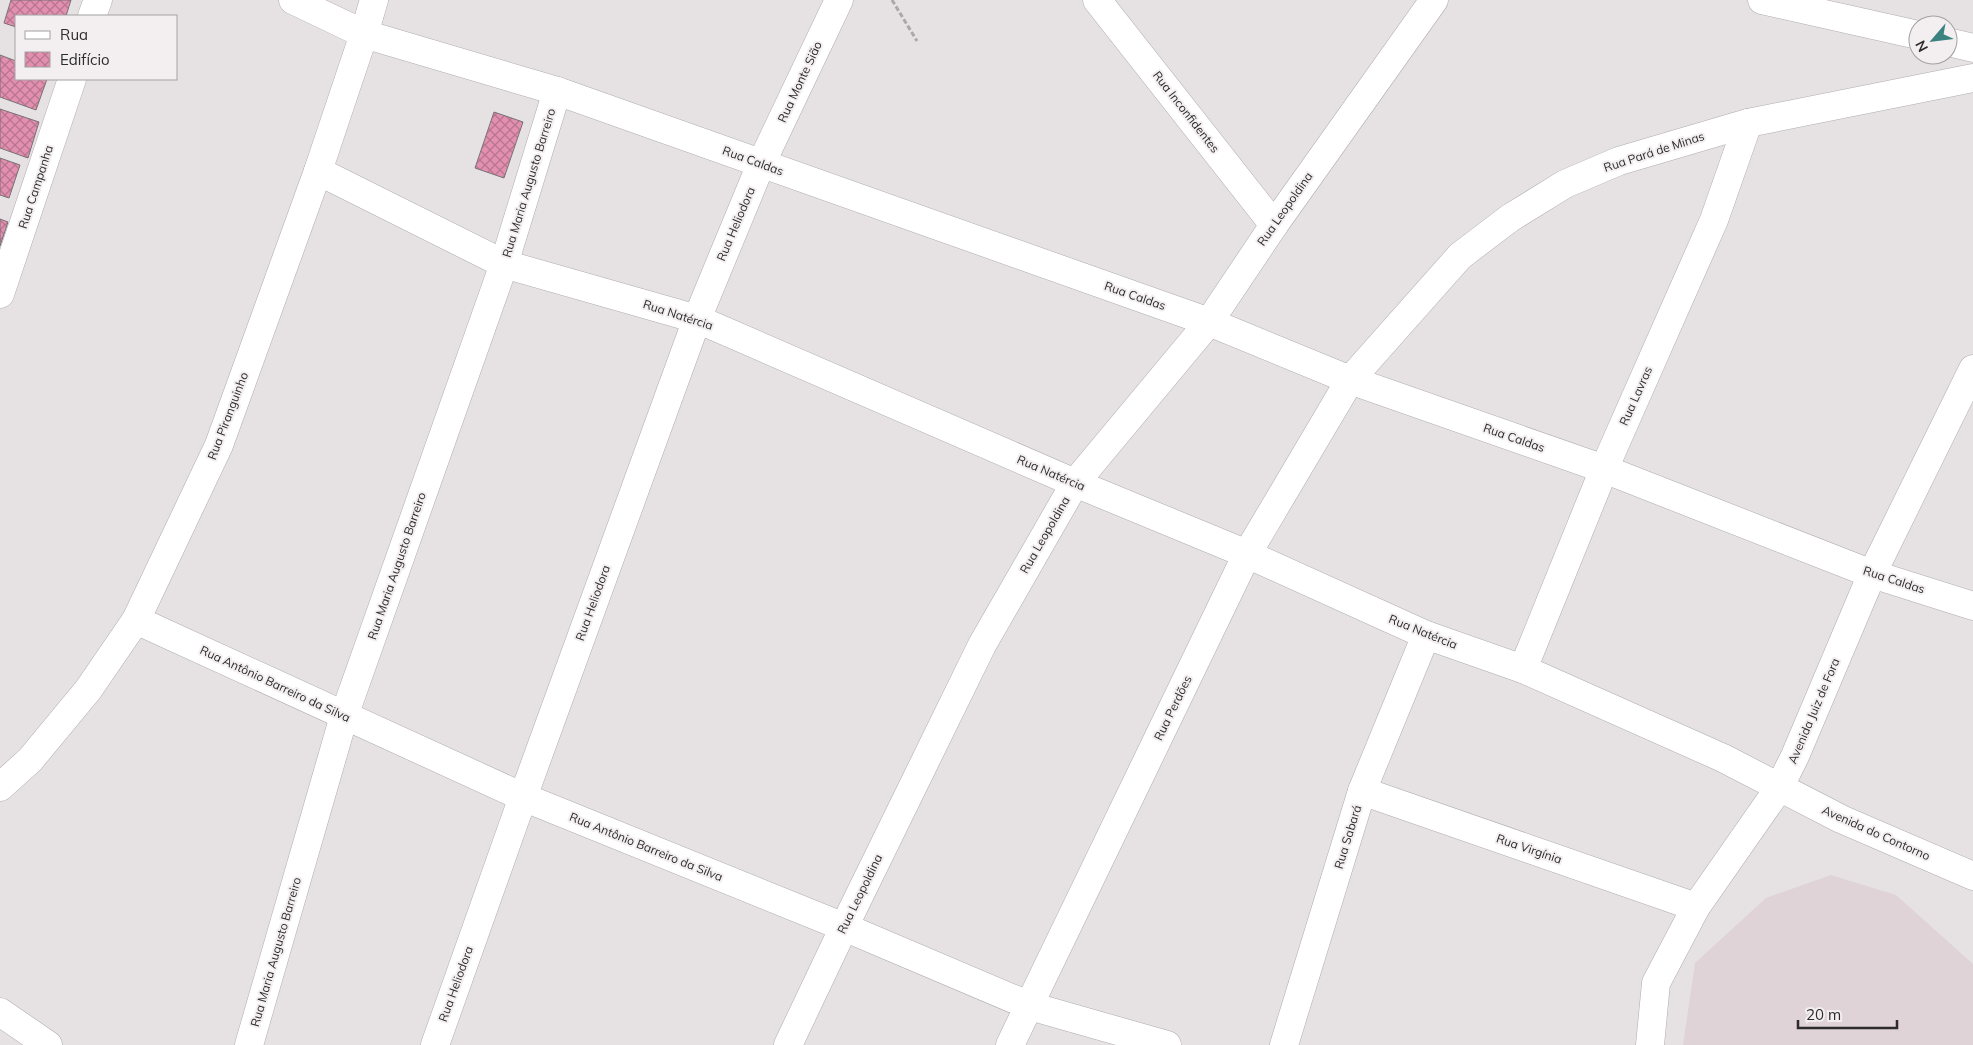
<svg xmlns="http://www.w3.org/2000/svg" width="1973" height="1045" font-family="Mulish,sans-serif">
<defs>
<pattern id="building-cross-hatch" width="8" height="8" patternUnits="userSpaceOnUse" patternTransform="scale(1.25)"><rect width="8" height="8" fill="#e38fb0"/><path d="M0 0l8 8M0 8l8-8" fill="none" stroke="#b8758f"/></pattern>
</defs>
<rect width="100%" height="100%" fill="#e6e2e3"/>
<!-- built -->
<polygon fill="#dfd3d7" points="1831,875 1896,895 1973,964 1973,1045 1683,1045 1695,963 1766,898"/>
<!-- building -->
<g fill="url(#building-cross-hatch)" stroke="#777374">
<polygon points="11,0 71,0 66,16 16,16 16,27 4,23"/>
<polygon points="0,55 16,61 16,79 47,79 36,110 0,97"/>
<polygon points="0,109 39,122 28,158 0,148"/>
<polygon points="494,112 523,122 504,178 475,168"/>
<polygon points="0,158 20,165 9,198 0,195"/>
<polygon points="0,219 8,222 0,246"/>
</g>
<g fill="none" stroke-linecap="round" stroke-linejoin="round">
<defs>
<g id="minor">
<polyline points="293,0 364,34 557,91 1209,322 1350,380 1604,469 1872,574 1973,606"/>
<polyline points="1097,0 1274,225"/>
<polyline points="1762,0 1918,35"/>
<polyline points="92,16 98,0"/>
<polyline points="1948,42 1973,48"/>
<polyline points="318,171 504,264 697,319 1075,483 1247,554 1426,635 1523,669 1723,758 1841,819 1973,876"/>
<polyline points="0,294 72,79"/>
<polyline points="136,620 523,797 844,927 1030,1006 1167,1045"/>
<polyline points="1523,669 1604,469 1714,220 1748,123"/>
<polyline points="0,787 30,760 88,690 136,620 219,445 318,171 364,34 374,0"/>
<polyline points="1362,791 1696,907"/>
<polyline points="0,1012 48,1045"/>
<polyline points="249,1045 344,716 504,264 557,91"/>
<polyline points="435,1045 523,797 697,319 761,164 839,0"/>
<polyline points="788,1045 844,927 982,645 1075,483 1209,322 1274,225 1434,0"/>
<polyline points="1010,1045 1247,554 1350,380 1460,256 1510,218 1565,184 1619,161 1748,123 1973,78"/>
<polyline points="1284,1045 1362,791 1426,635"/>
<polyline points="1650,1045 1656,983 1696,907 1779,788 1795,756 1872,574 1973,369"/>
</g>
</defs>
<!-- minor casing -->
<use href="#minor" stroke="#b0acae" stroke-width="29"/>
<!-- path -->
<polyline stroke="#aba8a9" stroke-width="3" stroke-dasharray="5 2.5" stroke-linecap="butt" points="892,0 917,41"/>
<!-- minor -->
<use href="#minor" stroke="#fff" stroke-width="28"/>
</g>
<g text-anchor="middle" stroke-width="4" stroke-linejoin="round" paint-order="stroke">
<!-- street labels -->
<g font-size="12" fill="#2d2b2c" stroke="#f3eff1">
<text transform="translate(800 82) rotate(-65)" y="4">Rua Monte Sião</text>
<text transform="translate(1186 112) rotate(52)" y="4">Rua Inconfidentes</text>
<text transform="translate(1654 152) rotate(-18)" y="4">Rua Pará de Minas</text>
<text transform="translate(753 161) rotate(20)" y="4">Rua Caldas</text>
<text transform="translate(529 183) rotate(-73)" y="4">Rua Maria Augusto Barreiro</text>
<text transform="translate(36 187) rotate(-72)" y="4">Rua Campanha</text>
<text transform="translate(1285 209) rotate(-55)" y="4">Rua Leopoldina</text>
<text transform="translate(736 224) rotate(-67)" y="4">Rua Heliodora</text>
<text transform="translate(1135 296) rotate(19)" y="4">Rua Caldas</text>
<text transform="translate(678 315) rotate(18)" y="4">Rua Natércia</text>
<text transform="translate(1636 396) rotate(-66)" y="4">Rua Lavras</text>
<text transform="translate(228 416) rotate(-69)" y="4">Rua Piranguinho</text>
<text transform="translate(1514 438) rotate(19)" y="4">Rua Caldas</text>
<text transform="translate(1051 473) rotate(23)" y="4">Rua Natércia</text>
<text transform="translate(1045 535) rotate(-60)" y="4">Rua Leopoldina</text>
<text transform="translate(397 566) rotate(-71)" y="4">Rua Maria Augusto Barreiro</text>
<text transform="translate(1894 580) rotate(18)" y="4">Rua Caldas</text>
<text transform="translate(593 603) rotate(-70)" y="4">Rua Heliodora</text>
<text transform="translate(1423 632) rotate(22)" y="4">Rua Natércia</text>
<text transform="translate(275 684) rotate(25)" y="4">Rua Antônio Barreiro da Silva</text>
<text transform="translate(1173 708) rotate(-64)" y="4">Rua Perdões</text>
<text transform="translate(1814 711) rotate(-67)" y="4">Avenida Juiz de Fora</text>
<text transform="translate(1876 833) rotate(24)" y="4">Avenida do Contorno</text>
<text transform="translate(1348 837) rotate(-73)" y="4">Rua Sabará</text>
<text transform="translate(646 847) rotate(22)" y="4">Rua Antônio Barreiro da Silva</text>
<text transform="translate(1529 849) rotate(19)" y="4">Rua Virgínia</text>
<text transform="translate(860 894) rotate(-64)" y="4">Rua Leopoldina</text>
<text transform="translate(276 952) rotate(-74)" y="4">Rua Maria Augusto Barreiro</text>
<text transform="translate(456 984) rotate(-70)" y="4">Rua Heliodora</text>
</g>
</g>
<!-- legend -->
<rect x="15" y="15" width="162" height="65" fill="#f3eff1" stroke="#a4a1a2"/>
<rect x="25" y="31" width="25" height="8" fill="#ffffff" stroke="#a4a1a2"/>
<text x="60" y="40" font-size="15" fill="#2d2b2c">Rua</text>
<rect x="25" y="52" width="25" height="15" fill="url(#building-cross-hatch)" stroke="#a4a1a2"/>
<text x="60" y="65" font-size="15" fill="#2d2b2c">Edifício</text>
<!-- north arrow -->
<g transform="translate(1933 40) rotate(242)"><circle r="24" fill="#f3eff1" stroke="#a4a1a2"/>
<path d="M0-4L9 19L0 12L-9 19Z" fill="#3b8380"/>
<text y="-8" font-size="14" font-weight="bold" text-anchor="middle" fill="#2d2b2c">N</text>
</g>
<!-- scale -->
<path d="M1798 1020v8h99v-8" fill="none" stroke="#2d2b2c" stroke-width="2.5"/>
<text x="1806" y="1020" font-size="15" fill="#2d2b2c" stroke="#f3eff1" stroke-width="4" paint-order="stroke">20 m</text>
</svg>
